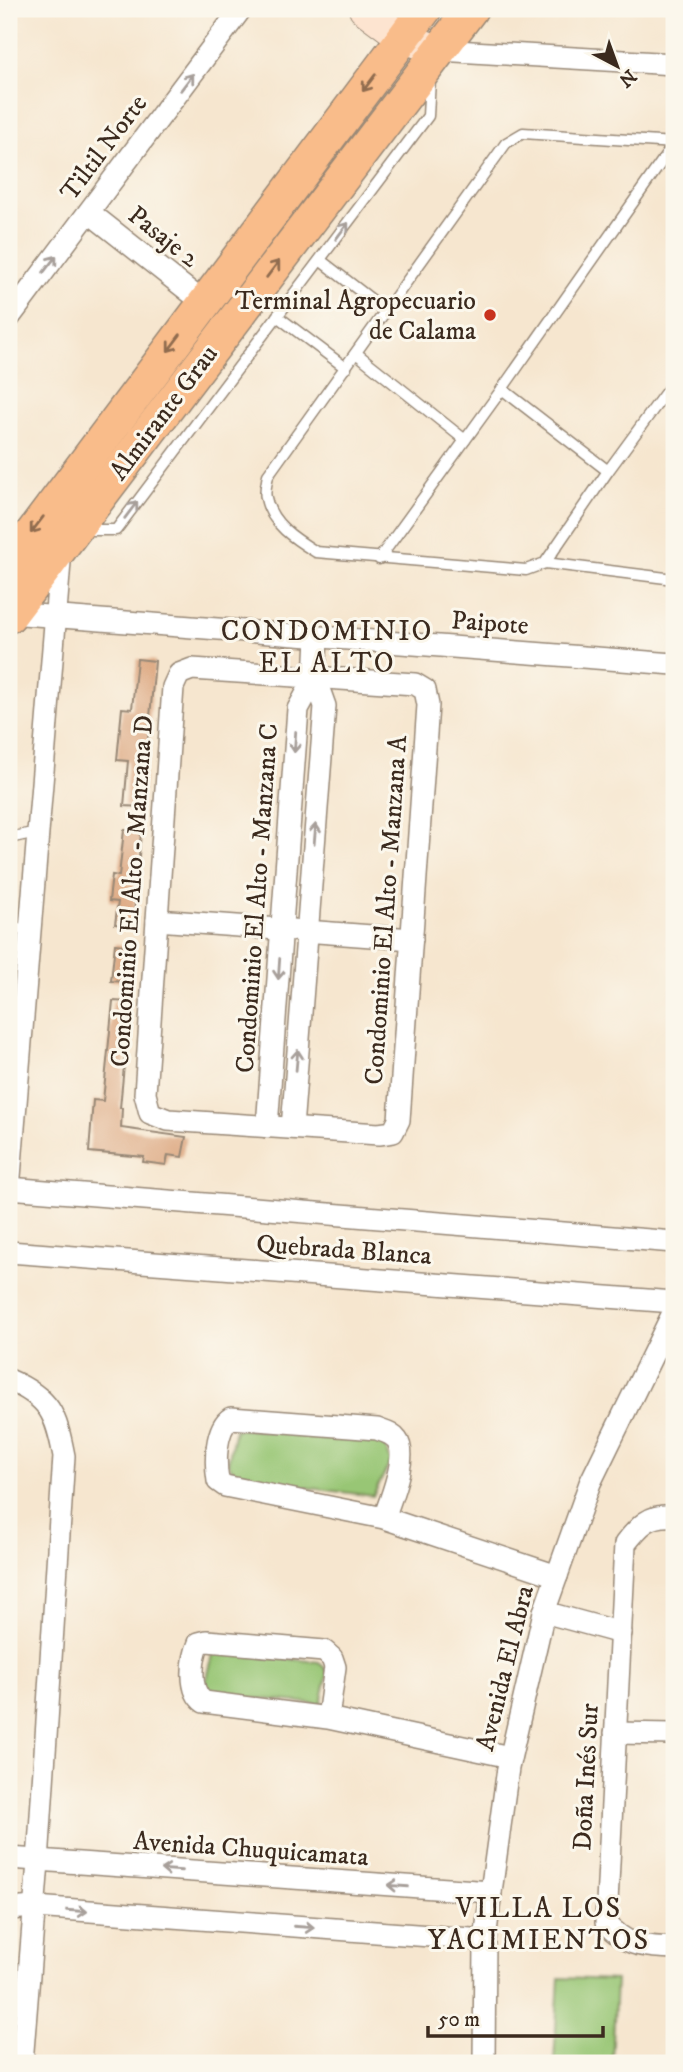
<svg xmlns="http://www.w3.org/2000/svg" width="683" height="2072" font-family="'IM FELL DW Pica',serif">
<rect width="100%" height="100%" fill="#fbf7ec"/>
<filter id="ink" filterUnits="userSpaceOnUse"><feTurbulence type="fractalNoise" baseFrequency=".0143" numOctaves="2"/><feDisplacementMap in="SourceGraphic" scale="14" xChannelSelector="R" yChannelSelector="G"/><feConvolveMatrix kernelMatrix="1 2 1 2 8 2 1 2 1" color-interpolation-filters="sRGB"/></filter>
<filter id="wash" filterUnits="userSpaceOnUse"><feTurbulence type="fractalNoise" baseFrequency=".00686" numOctaves="4" result="noise"/><feDisplacementMap in="SourceGraphic" scale="28" xChannelSelector="R" yChannelSelector="G"/><feGaussianBlur stdDeviation="1.57" result="paint"/><feColorMatrix in="noise" values="0 0 0 0 0 0 0 0 0 0 0 0 0 0 0 0 0 1.4 0 .05"/><feComposite in="paint" operator="in"/></filter>
<g filter="url(#wash)">
<rect width="100%" height="100%" fill="#f6e6cf"/>
<!-- green -->
<g fill="#98c674" stroke="#6a7849" stroke-width="2">
<polygon points="235,1429 368,1437 383,1442 391,1461 373,1496 239,1479 228,1463"/>
<polygon points="214,1651 319,1662 328,1672 321,1704 218,1695 205,1685"/>
<polygon points="559,1978 616,1980 612,2063 554,2062"/>
</g>
<g id="blocks">
<!-- building -->
<g fill="#dfad88">
<polygon points="137,659 155,661 142,807 124,806 128,761 117,760 122,708 132,709"/>
<polygon points="124,830 141,832 133,926 115,924 118,902 109,901 112,875 119,876"/>
<polygon points="115,944 132,946 129,982 111,981"/>
<polygon points="113,1001 130,1002 120,1108 122,1108 121,1128 186,1137 182,1157 168,1155 166,1165 143,1162 144,1157 89,1152 93,1100 103,1101"/>
</g>
</g>
</g>
<g filter="url(#ink)">
<use href="#blocks" fill-opacity="0" stroke="#988876" stroke-width="2"/>
<g fill="none" stroke-linecap="round" stroke-linejoin="round">
<defs>
<g id="lane">
<polyline points="320,260 386,311"/>
<polyline points="277,316 346,368"/>
<polyline points="356,353 465,440"/>
<path d="M502 389 608 471 545 563 526 570 316 552C295 539 271 524 266 498 264 491 267 482 268 475L506 143 523 133 674 143"/>
<polyline points="608,471 674,381"/>
<polyline points="82,530 116,530 428,116 430,79"/>
<polyline points="379,559 502,389 674,144"/>
<polyline points="545,563 674,579"/>
<polyline points="9,838 37,832"/>
<polyline points="9,924 29,933"/>
</g>
<g id="street">
<polyline points="439,50 674,64"/>
<polyline points="90,213 204,303"/>
<polyline points="9,318 241,9"/>
<polyline points="9,613 674,664"/>
<polygon points="192,669 415,684 425,690 428,705 399,1120 393,1132 379,1134 168,1120 150,1113 145,1094 173,687 179,674"/>
<polyline points="157,920 412,939"/>
<polyline points="267,1127 298,709 315,678"/>
<polyline points="292,1128 325,706 315,678 317,637"/>
<polyline points="9,1188 674,1242"/>
<polyline points="9,1189 61,550"/>
<polyline points="9,1252 674,1302"/>
<path d="M9 1380C50 1398 56 1414 64 1456L38 1862 22 2063"/>
<path d="M674 1516C649 1514 640 1525 625 1544L606 1923C628 1948 643 1946 674 1948"/>
<path d="M384 1518C390 1500 409 1456 397 1440 392 1433 384 1432 377 1429L231 1418C215 1428 215 1463 218 1481L225 1486 384 1518 557 1576"/>
<polyline points="544,1612 621,1633"/>
<path d="M328 1718 335 1667 332 1658 324 1651 207 1641 199 1643C192 1659 188 1691 204 1702L328 1718 510 1757"/>
<polyline points="615,1733 674,1734"/>
<polyline points="9,1858 491,1892"/>
<polyline points="9,1909 35,1907 485,1940"/>
<polyline points="484,2063 485,1940 491,1892 508,1768 544,1612 590,1483 674,1311"/>
</g>
<polyline id="secondary" points="364,9 403,38 439,50"/>
<g id="primary">
<polyline points="9,564 425,9"/>
<polyline points="9,616 471,9"/>
</g>
</defs>
<!-- lane casing -->
<use href="#lane" stroke="#988876" stroke-width="13"/>
<!-- street casing -->
<use href="#street" stroke="#988876" stroke-width="24"/>
<!-- secondary casing -->
<use href="#secondary" stroke="#988876" stroke-width="32"/>
<!-- primary casing -->
<use href="#primary" stroke="#988876" stroke-width="36"/>
<!-- lane -->
<use href="#lane" stroke="#fff" stroke-width="10"/>
<!-- street -->
<use href="#street" stroke="#fff" stroke-width="21"/>
<!-- secondary -->
<use href="#secondary" stroke="#fde4d0" stroke-width="30"/>
<!-- primary -->
<use href="#primary" stroke="#f9bc8a" stroke-width="33"/>
</g>
<!-- one-way arrows -->
<defs><path id="oneway-shaft" d="M-6 0H5M1.5-3L5.5 0L1.5 3" fill="none" stroke-width="1.6" stroke-linecap="round" stroke-linejoin="round" transform="scale(1.75)"/></defs>
<g stroke="#a79f9a">
<use href="#oneway-shaft" transform="translate(187 82) rotate(-53)"/>
<use href="#oneway-shaft" transform="translate(342 231) rotate(-53)"/>
<use href="#oneway-shaft" transform="translate(50 264) rotate(-52)"/>
<use href="#oneway-shaft" transform="translate(131 510) rotate(-53)"/>
<use href="#oneway-shaft" transform="translate(295 742) rotate(94)"/>
<use href="#oneway-shaft" transform="translate(315 834) rotate(-85)"/>
<use href="#oneway-shaft" transform="translate(279 969) rotate(94)"/>
<use href="#oneway-shaft" transform="translate(297 1060) rotate(-85)"/>
<use href="#oneway-shaft" transform="translate(171 1870) rotate(-176)"/>
<use href="#oneway-shaft" transform="translate(398 1886) rotate(-176)"/>
<use href="#oneway-shaft" transform="translate(77 1911) rotate(4)"/>
<use href="#oneway-shaft" transform="translate(304 1927) rotate(4)"/>
</g>
<g stroke="#906c4f">
<use href="#oneway-shaft" transform="translate(369 83) rotate(127)"/>
<use href="#oneway-shaft" transform="translate(273 269) rotate(-53)"/>
<use href="#oneway-shaft" transform="translate(174 343) rotate(127)"/>
<use href="#oneway-shaft" transform="translate(37 525) rotate(127)"/>
</g>
</g>
<!-- markers -->
<circle fill="#c8321e" stroke="#fbf7ec" stroke-width="2.5" cx="490" cy="315" r="7"/>
<g text-anchor="middle" stroke-width="6" stroke-linejoin="round" paint-order="stroke">
<!-- street labels -->
<g font-size="26" fill="#3b2a1e" stroke="#fbf7ec">
<text transform="translate(103 147) rotate(-53)" y="9">Tiltil Norte</text>
<text transform="translate(164 236) rotate(38)" y="9">Pasaje 2</text>
<text transform="translate(163 412) rotate(-53)" y="9">Almirante Grau</text>
<text transform="translate(490 622) rotate(4)" y="9">Paipote</text>
<text transform="translate(131 891) rotate(-86)" y="9">Condominio El Alto - Manzana D</text>
<text transform="translate(256 898) rotate(-86)" y="9">Condominio El Alto - Manzana C</text>
<text transform="translate(385 910) rotate(-86)" y="9">Condominio El Alto - Manzana A</text>
<text transform="translate(344 1249) rotate(4)" y="9">Quebrada Blanca</text>
<text transform="translate(504 1668) rotate(-76)" y="9">Avenida El Abra</text>
<text transform="translate(585 1777) rotate(-87)" y="9">Doña Inés Sur</text>
<text transform="translate(251 1848) rotate(4)" y="9">Avenida Chuquicamata</text>
</g>
<!-- poi labels -->
<g font-size="26" fill="#3b2a1e" stroke="#fbf7ec" text-anchor="end">
<text x="476" y="309">Terminal Agropecuario<tspan x="476" dy="30">de Calama</tspan></text>
</g>
<!-- neighbourhood labels -->
<g font-size="28" letter-spacing="2" fill="#3b2a1e" stroke="#fbf7ec">
<text x="327" y="640">CONDOMINIO<tspan x="327" dy="32">EL ALTO</tspan></text>
<text x="539" y="1917">VILLA LOS<tspan x="539" dy="32">YACIMIENTOS</tspan></text>
</g>
</g>
<!-- margin -->
<rect width="683" height="2072" fill="none" stroke="#fbf7ec" stroke-width="35"/>
<!-- north arrow -->
<g transform="translate(617 66) rotate(139)" stroke="#fbf7ec" stroke-width="5" paint-order="stroke">
<path d="M0-5L12 26L0 18L-12 26Z" fill="#3b2a1e"/>
<text y="-10" font-size="19" font-weight="bold" text-anchor="middle" fill="#3b2a1e">N</text>
</g>
<!-- scale -->
<path d="M428 2026v10h175v-10" fill="none" stroke="#3b2a1e" stroke-width="3.5"/>
<text x="438" y="2026" font-size="21" fill="#3b2a1e" stroke="#fbf7ec" stroke-width="5" paint-order="stroke">50 m</text>
</svg>
